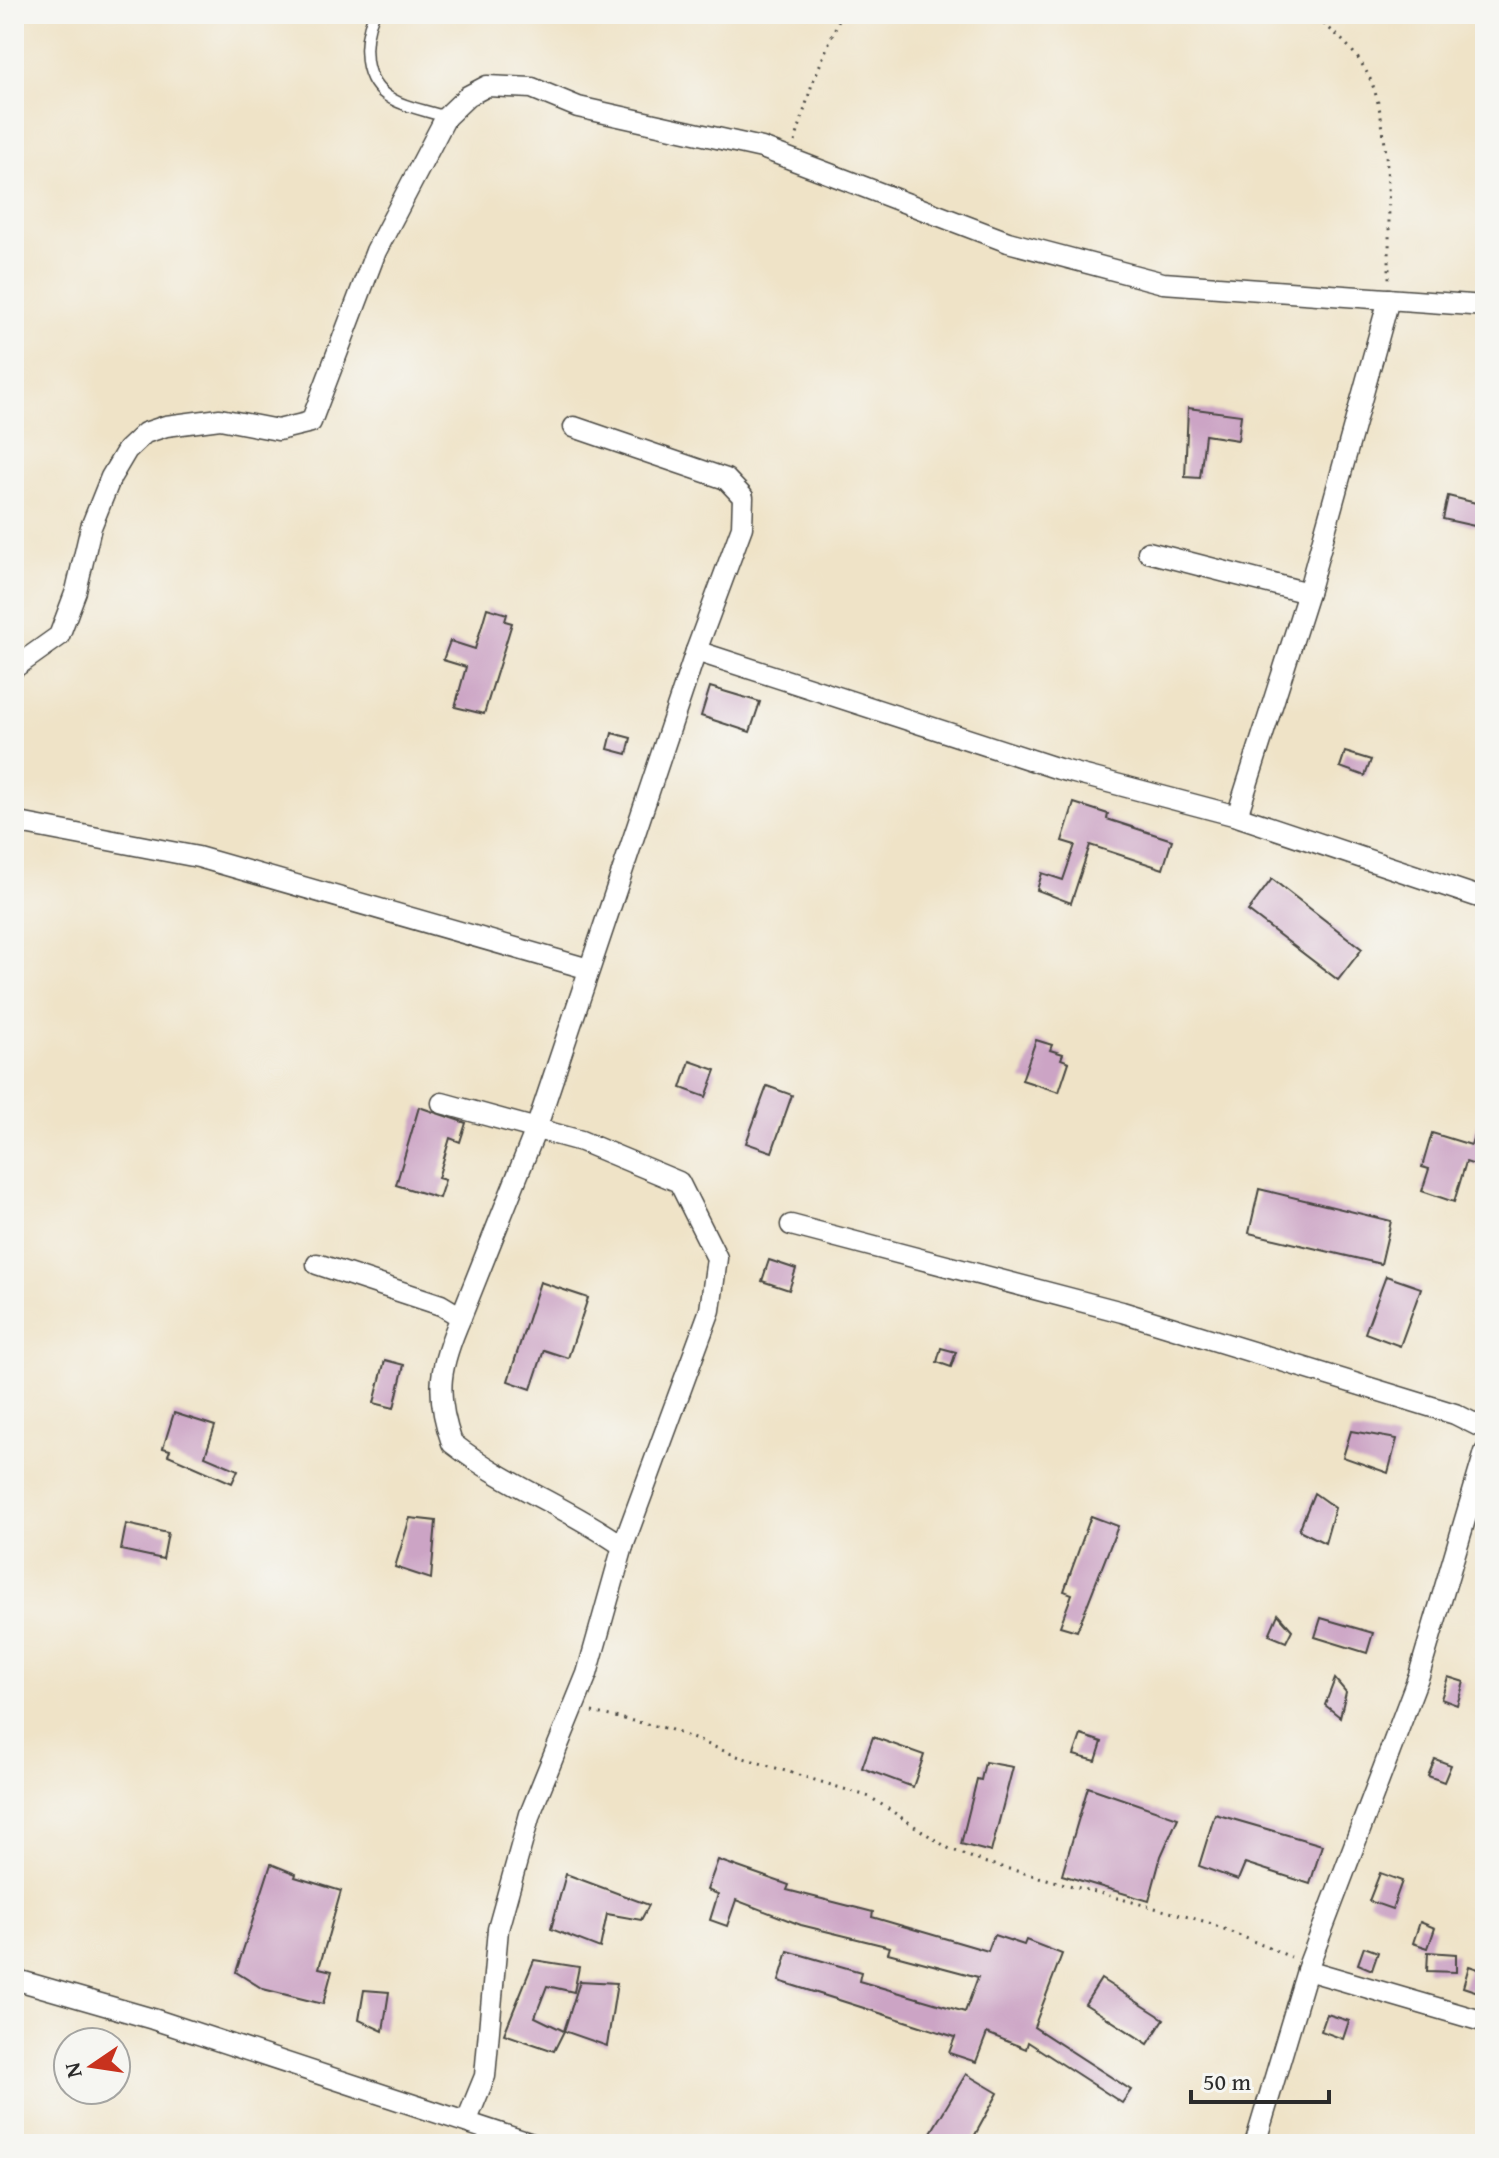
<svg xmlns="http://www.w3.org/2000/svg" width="1499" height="2158" font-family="'Gentium Book Plus',serif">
<rect width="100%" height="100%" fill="#f6f6f2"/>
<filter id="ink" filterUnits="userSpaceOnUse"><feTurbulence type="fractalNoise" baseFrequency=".0125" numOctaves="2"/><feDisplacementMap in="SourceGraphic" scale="16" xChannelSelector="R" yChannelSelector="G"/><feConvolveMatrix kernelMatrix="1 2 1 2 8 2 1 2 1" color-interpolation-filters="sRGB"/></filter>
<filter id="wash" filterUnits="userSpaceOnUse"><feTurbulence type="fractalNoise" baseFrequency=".006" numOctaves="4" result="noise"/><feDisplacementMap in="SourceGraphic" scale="32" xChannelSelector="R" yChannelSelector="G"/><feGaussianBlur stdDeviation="1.8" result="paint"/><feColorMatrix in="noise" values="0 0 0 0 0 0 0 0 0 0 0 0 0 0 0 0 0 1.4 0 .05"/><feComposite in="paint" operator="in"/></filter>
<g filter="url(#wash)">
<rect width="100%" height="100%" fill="#efe3c7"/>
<g id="blocks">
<!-- building -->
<g fill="#cca4c5">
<polygon points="1188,408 1241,415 1238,440 1205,435 1200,478 1185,477"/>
<polygon points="1448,496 1484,505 1479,527 1443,519"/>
<polygon points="487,608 507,614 505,621 512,623 484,714 455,707 466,667 443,660 450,641 475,649"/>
<polygon points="710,687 760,702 750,732 701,716"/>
<polygon points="612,733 631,738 627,754 608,749"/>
<polygon points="1345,752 1371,760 1365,776 1340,767"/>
<polygon points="1074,803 1108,814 1107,819 1172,840 1163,869 1090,845 1071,903 1037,890 1042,873 1063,880 1075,845 1062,841"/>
<polygon points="1272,879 1362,949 1338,980 1248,911"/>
<polygon points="1036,1040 1052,1045 1050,1050 1063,1054 1061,1059 1069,1062 1059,1092 1022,1080"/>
<polygon points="690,1061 716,1070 706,1097 681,1088"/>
<polygon points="767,1086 792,1095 772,1152 746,1143"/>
<polygon points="419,1107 466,1123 460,1142 450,1138 438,1178 445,1180 439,1198 396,1185"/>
<polygon points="1482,1110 1485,1111 1485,1154 1481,1167 1466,1162 1454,1202 1422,1191 1429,1169 1422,1167 1432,1133 1471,1145"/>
<polygon points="1259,1189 1391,1221 1381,1264 1249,1233"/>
<polygon points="769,1260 796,1269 789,1290 762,1281"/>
<polygon points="1386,1276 1421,1288 1400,1346 1365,1333"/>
<polygon points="540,1282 588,1298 568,1358 544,1350 531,1389 508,1381"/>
<polygon points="941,1348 956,1352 951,1367 937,1362"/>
<polygon points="385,1360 404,1365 394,1408 374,1403"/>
<polygon points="174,1413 215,1426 205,1456 238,1470 232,1483 168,1455 170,1450 163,1448"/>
<polygon points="1351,1431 1397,1439 1388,1473 1343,1457"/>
<polygon points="1314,1493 1335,1508 1325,1543 1299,1530"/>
<polygon points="1091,1516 1118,1526 1077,1631 1060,1626 1072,1594 1064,1591"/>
<polygon points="410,1518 436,1521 431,1579 395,1567"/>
<polygon points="126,1524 168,1533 163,1559 121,1550"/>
<polygon points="1278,1614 1292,1630 1286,1642 1269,1635"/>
<polygon points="1321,1618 1373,1633 1367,1653 1315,1637"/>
<polygon points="1448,1677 1464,1682 1457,1705 1441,1699"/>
<polygon points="1335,1679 1346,1692 1340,1717 1325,1705"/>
<polygon points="1081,1735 1102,1742 1096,1761 1074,1755"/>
<polygon points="873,1737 924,1755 913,1787 862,1768"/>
<polygon points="1435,1759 1451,1765 1444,1782 1428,1776"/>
<polygon points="985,1762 1013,1767 991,1852 961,1844 977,1779 981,1780"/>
<polygon points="1088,1787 1178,1818 1161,1856 1149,1901 1062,1875"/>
<polygon points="1215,1814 1322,1845 1310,1884 1245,1863 1238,1880 1199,1866"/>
<polygon points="718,1860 789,1885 787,1890 873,1912 872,1917 988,1951 994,1935 1024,1945 1026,1940 1062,1954 1034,2027 1131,2090 1122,2103 1028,2042 1026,2049 987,2033 976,2062 949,2053 955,2037 779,1981 788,1951 861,1972 859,1981 965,2012 978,1977 888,1953 890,1947 801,1925 736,1900 727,1926 710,1920 718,1894 707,1890"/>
<polygon points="271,1864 296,1874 295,1877 341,1891 319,1968 332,1971 323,2004 263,1989 236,1972"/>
<polygon points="1380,1873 1402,1881 1392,1909 1369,1901"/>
<polygon points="566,1874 649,1905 641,1920 607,1914 600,1948 551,1929"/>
<polygon points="1420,1922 1435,1928 1428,1948 1413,1943"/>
<polygon points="1364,1947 1378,1952 1372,1970 1358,1964"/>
<polygon points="1428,1952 1456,1954 1456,1972 1427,1971"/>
<polygon points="534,1960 579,1967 574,1992 547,1986 535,2017 564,2031 554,2051 504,2034"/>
<polygon points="1469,1966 1484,1971 1478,1992 1463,1987"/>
<polygon points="1101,1979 1164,2019 1148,2044 1085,2004"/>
<polygon points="580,1981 617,1983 607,2046 564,2031"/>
<polygon points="364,1990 389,1992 383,2031 359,2020"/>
<polygon points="1327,2014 1349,2021 1343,2039 1321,2031"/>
<polygon points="966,2074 998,2093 970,2144 924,2144"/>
</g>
</g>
</g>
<g filter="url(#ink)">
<use href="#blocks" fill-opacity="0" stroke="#484742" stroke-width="2"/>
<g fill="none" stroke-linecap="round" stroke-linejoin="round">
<defs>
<path id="service" d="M374 14C362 42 361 82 392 99 407 108 429 111 446 117"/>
<g id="minor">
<polyline points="1148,552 1308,593"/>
<polyline points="696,651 1059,769 1237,816 1485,899"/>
<polyline points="14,668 59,636 76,591 91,527 111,477 127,450 145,433 166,426 220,419 278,430 311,422 376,251 446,117 468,96 487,86 532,88 578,107 762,148 1008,242 1163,283 1485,306"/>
<polyline points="1237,816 1308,593 1389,299"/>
<polyline points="14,822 198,857 589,969"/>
<polyline points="442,1103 581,1141 679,1182 717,1258 710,1310 623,1546"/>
<polyline points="791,1225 1122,1312 1455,1414 1485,1429"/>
<path d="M317 1264 441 1305 461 1317C440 1365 434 1392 452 1443 507 1486 566 1506 623 1546L587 1674 530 1814 498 1929 485 2076 467 2120"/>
<polyline points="461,1317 536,1129 696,651 742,527 743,497 726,479 574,427"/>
<polyline points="1307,1970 1485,2022"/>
<polyline points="14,1979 153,2019 532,2144"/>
<polyline points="1255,2144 1309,1964 1419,1675 1485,1452"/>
</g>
</defs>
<!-- service casing -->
<use href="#service" stroke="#484742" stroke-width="13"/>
<!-- minor casing -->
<use href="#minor" stroke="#484742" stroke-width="23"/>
<!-- path -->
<g stroke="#484742" stroke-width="3" stroke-dasharray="2 6" stroke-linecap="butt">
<path d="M1311 14C1333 31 1352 46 1366 71 1392 115 1389 227 1389 280"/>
<polyline points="795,142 812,84 841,14"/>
<polyline points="592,1712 669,1729 737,1756 870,1797 948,1848 983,1862 1207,1922 1291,1957"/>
</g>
<!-- service -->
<use href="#service" stroke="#fff" stroke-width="10"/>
<!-- minor -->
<use href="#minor" stroke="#fff" stroke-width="20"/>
</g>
</g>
<!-- margin -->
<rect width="1499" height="2158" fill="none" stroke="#f6f6f2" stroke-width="48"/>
<!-- north arrow -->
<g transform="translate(92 2066) rotate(257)"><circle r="38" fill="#f6f6f2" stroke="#a5a5a2" stroke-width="2"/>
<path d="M0-6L14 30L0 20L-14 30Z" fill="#c8321e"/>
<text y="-12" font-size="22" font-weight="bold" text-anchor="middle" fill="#2b2b2b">N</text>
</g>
<!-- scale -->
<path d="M1191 2090v12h138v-12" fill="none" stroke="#2b2b2b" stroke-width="4"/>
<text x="1203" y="2090" font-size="24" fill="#2b2b2b" stroke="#f6f6f2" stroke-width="6" paint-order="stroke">50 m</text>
</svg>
